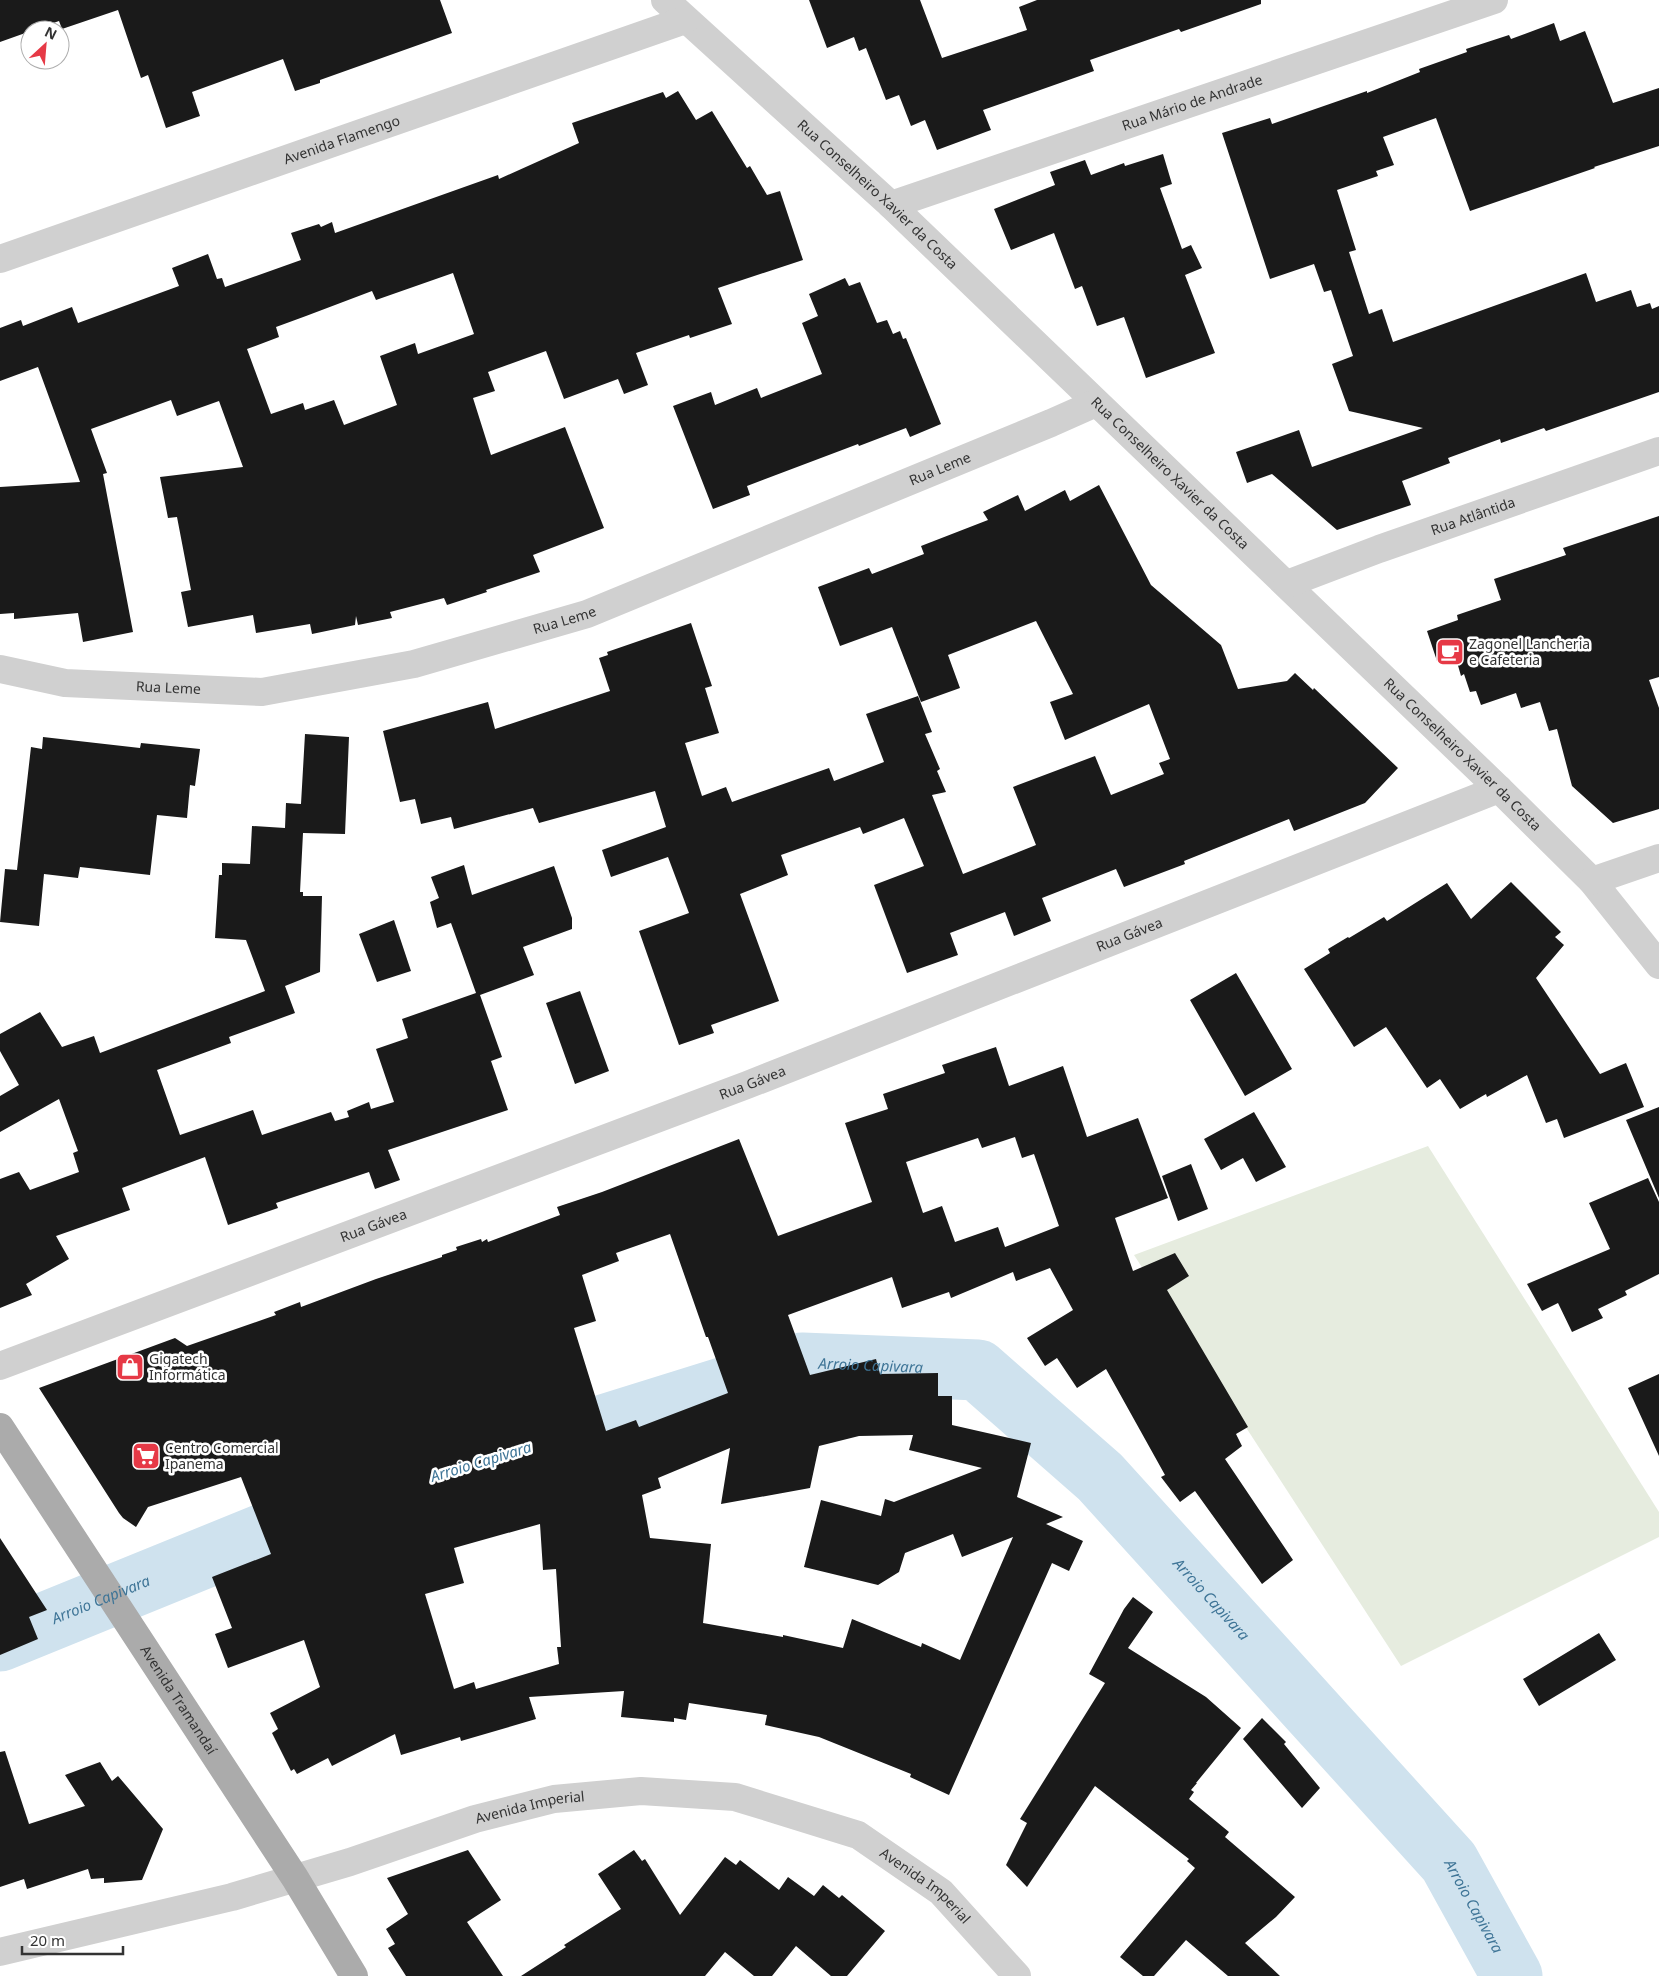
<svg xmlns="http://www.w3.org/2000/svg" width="1659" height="1976" viewBox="0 0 1659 1976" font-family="'Noto Sans',sans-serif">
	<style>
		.green { fill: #e6ecdf }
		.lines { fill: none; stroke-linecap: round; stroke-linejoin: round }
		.river { stroke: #cfe2ee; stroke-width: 61 }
		.building { fill: #1a1a1a; fill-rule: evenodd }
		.minor { stroke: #d0d0d0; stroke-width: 28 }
		.major { stroke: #ababab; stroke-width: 28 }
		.labels { text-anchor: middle; stroke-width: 5; stroke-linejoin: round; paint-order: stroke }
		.street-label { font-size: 14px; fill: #333; stroke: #fff }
		.poi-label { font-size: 14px; fill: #333; stroke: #fff; text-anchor: start }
		.water-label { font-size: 15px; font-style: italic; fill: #3f7597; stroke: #fff }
	</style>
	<rect width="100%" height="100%" fill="#fff"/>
	<path class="green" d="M 1428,1146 L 1659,1512 L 1659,1537 L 1401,1666 L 1134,1255 Z"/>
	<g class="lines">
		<g class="river">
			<path id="s1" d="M 523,1450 L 802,1363 L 978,1370 L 1100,1477 L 1449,1862 L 1512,1976"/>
			<path id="s2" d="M 0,1641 L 305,1517 L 342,1505"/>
		</g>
	</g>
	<path class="building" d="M 0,0 L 440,0 L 452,33 L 320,80 L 320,83 L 295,91 L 283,59 L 192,92 L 200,116 L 166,128 L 148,75 L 141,78 L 118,10 L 62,29 L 59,21 L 0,42 Z
		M 809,0 L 920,0 L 942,58 L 1027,30 L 1019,7 L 1037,0 L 1261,0 L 1261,4 L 1181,32 L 1179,29 L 1090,60 L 1094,71 L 983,110 L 991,130 L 937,150 L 925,120 L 911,126 L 899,95 L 886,100 L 866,48 L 859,51 L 854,37 L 827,48 Z
		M 1554,23 L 1560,41 L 1585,31 L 1613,103 L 1659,88 L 1659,146 L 1594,167 L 1595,168 L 1470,211 L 1436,118 L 1383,137 L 1394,165 L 1376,171 L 1378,176 L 1337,190 L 1356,250 L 1349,252 L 1369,314 L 1382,309 L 1393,342 L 1586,273 L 1596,302 L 1631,290 L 1637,307 L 1650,303 L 1652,309 L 1659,306 L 1659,392 L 1546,431 L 1544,428 L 1501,443 L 1500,439 L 1448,458 L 1450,463 L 1402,481 L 1411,505 L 1337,530 L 1272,474 L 1247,483 L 1236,452 L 1299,430 L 1312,467 L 1423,428 L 1349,411 L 1332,364 L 1353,356 L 1331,290 L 1324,292 L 1314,264 L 1270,279 L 1222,133 L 1270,118 L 1272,124 L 1367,91 L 1367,93 L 1420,72 L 1419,69 L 1467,52 L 1466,49 L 1509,35 L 1511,39 Z
		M 678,91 L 696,120 L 712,111 L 747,168 L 750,166 L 767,195 L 780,191 L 803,260 L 718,288 L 732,324 L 690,338 L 689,335 L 636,353 L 648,385 L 624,394 L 618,379 L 564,399 L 546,351 L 488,372 L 495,391 L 473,398 L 491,455 L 565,427 L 604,528 L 533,555 L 540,572 L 486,590 L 487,592 L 447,605 L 444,598 L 390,612 L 392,618 L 358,625 L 356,616 L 355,625 L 312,634 L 310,624 L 256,633 L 253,615 L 188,627 L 181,592 L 191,590 L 177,517 L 168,518 L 160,477 L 243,467 L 219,401 L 177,416 L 171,400 L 91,429 L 107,473 L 103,474 L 133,632 L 83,642 L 78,613 L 14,619 L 14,613 L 0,614 L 0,487 L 80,482 L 38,367 L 0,381 L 0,328 L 21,320 L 23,326 L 72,307 L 78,323 L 179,286 L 172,268 L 208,254 L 217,279 L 222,278 L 225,287 L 301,260 L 291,233 L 319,224 L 321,227 L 332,222 L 335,233 L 498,175 L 499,179 L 579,143 L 572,123 L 663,92 L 666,98 ZM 453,273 L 474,334 L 418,354 L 415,343 L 380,356 L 397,405 L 344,425 L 334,400 L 305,410 L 303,403 L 271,414 L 247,349 L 279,337 L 276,327 L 306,316 L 372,291 L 376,300 Z
		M 1163,154 L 1172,184 L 1160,188 L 1182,249 L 1191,245 L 1202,268 L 1185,275 L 1215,353 L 1146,378 L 1124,317 L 1097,326 L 1082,286 L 1075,289 L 1054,233 L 1011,250 L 994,209 L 1055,185 L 1050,172 L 1085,160 L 1091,175 L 1124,163 L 1125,166 Z
		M 845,278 L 849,286 L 860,282 L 877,323 L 887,320 L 893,334 L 900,331 L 903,339 L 906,338 L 941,424 L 910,437 L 906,428 L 859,446 L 858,444 L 747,486 L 750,495 L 713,509 L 673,406 L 711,392 L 715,405 L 757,388 L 761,398 L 822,374 L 802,323 L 818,316 L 809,294 Z
		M 1099,485 L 1151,585 L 1221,645 L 1238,689 L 1287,681 L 1295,673 L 1313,690 L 1314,688 L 1398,768 L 1365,803 L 1294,831 L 1289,819 L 1184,861 L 1185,864 L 1124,887 L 1116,869 L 1042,898 L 1051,921 L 1014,936 L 1005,912 L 950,933 L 958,955 L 907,973 L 874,885 L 924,866 L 904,818 L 863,834 L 860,827 L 781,855 L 788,875 L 740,894 L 779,1001 L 711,1025 L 714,1033 L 679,1045 L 639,931 L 689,913 L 668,857 L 611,877 L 602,850 L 666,827 L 655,791 L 539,823 L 533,808 L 454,829 L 451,817 L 421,824 L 415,799 L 400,802 L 383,731 L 488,702 L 495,729 L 610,691 L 599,658 L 608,655 L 607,652 L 691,623 L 712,686 L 705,688 L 719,733 L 685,743 L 702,796 L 726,787 L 732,802 L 829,768 L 834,781 L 884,762 L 866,714 L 918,696 L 932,732 L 925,734 L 940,769 L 937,771 L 946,792 L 932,795 L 963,874 L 1036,845 L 1013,787 L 1095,756 L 1111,795 L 1164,774 L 1159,763 L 1170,759 L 1149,704 L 1065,740 L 1050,702 L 1073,694 L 1036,621 L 948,655 L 960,688 L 921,702 L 892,627 L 840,646 L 818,587 L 869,568 L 872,574 L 924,554 L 921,546 L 988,520 L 983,512 L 1018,495 L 1025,511 L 1065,490 L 1070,501 Z
		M 1659,516 L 1659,677 L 1649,680 L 1659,708 L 1659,809 L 1613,823 L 1572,786 L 1557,729 L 1549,731 L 1540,702 L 1521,708 L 1516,693 L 1481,705 L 1476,691 L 1470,692 L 1464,674 L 1461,676 L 1457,662 L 1447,665 L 1445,658 L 1437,661 L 1427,631 L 1458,620 L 1457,615 L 1501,600 L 1494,579 L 1566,555 L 1563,548 Z
		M 305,734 L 349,737 L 345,834 L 303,833 L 300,892 L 303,892 L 303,896 L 322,896 L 320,972 L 285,986 L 295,1013 L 229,1037 L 231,1043 L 157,1070 L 180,1135 L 253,1110 L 262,1135 L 331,1112 L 335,1121 L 349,1117 L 347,1111 L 369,1102 L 371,1109 L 394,1102 L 376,1049 L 408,1038 L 402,1019 L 476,993 L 451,923 L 437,928 L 430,902 L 439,898 L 431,877 L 464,865 L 472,895 L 554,866 L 572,918 L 572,929 L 523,947 L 534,975 L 480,995 L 502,1057 L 491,1061 L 508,1110 L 388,1150 L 400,1180 L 375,1189 L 369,1172 L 276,1203 L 278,1208 L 228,1225 L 205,1157 L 122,1188 L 130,1210 L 56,1236 L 69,1259 L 26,1284 L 32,1295 L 0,1308 L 0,1179 L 19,1172 L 30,1190 L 79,1172 L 73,1153 L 78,1151 L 59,1099 L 0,1132 L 0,1096 L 19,1085 L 0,1051 L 0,1034 L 40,1012 L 62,1047 L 94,1036 L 100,1053 L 265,991 L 246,940 L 215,938 L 219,875 L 222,875 L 222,863 L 250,864 L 252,826 L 285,828 L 286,803 L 301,804 Z
		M 43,737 L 140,748 L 141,743 L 200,749 L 195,786 L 190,785 L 187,818 L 157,815 L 150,875 L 80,867 L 78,878 L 44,874 L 39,926 L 0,922 L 5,869 L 17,870 L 31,747 L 42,749 Z
		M 1511,882 L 1561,932 L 1555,937 L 1564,945 L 1536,978 L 1600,1074 L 1626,1063 L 1644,1107 L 1564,1138 L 1557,1119 L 1546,1123 L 1527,1075 L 1487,1097 L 1486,1094 L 1460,1109 L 1440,1079 L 1427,1088 L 1386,1027 L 1354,1047 L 1304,969 L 1330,953 L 1328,949 L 1348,937 L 1349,938 L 1384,917 L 1387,921 L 1447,883 L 1471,919 Z
		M 394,920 L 411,971 L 377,982 L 359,934 Z
		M 1236,973 L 1292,1069 L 1245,1096 L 1190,1000 Z
		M 580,991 L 609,1071 L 575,1084 L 546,1003 Z
		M 996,1047 L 1009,1086 L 1063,1066 L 1087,1137 L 1138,1118 L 1168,1198 L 1115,1218 L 1133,1271 L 1175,1253 L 1189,1276 L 1167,1290 L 1248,1427 L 1236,1434 L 1242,1446 L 1225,1459 L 1293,1560 L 1262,1584 L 1195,1491 L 1180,1502 L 1161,1477 L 1165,1475 L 1106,1369 L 1077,1388 L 1057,1358 L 1045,1366 L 1027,1338 L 1073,1310 L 1050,1268 L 1016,1281 L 1013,1272 L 951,1298 L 949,1292 L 902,1308 L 892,1277 L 788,1315 L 810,1375 L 876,1359 L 880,1374 L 938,1373 L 938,1396 L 952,1396 L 952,1425 L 1031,1443 L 1017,1497 L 1063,1517 L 1046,1524 L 1083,1541 L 1069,1571 L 1052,1563 L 949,1795 L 910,1777 L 911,1774 L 819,1737 L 765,1725 L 767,1715 L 689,1703 L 686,1720 L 674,1718 L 674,1722 L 621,1717 L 624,1691 L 529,1697 L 536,1719 L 461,1741 L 460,1737 L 401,1755 L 395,1734 L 332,1766 L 328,1758 L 297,1774 L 294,1769 L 291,1771 L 272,1733 L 278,1729 L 270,1713 L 320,1687 L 304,1640 L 228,1668 L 215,1634 L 232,1628 L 212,1577 L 271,1554 L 241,1477 L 148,1507 L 136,1527 L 123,1518 L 119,1513 L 39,1388 L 175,1338 L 187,1346 L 276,1315 L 274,1312 L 300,1302 L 301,1307 L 376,1279 L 442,1257 L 442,1255 L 457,1250 L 456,1247 L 481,1239 L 482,1242 L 487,1239 L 488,1242 L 560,1215 L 557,1207 L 602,1192 L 739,1139 L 778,1236 L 833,1216 L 872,1202 L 845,1123 L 888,1109 L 883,1094 L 945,1073 L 942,1065 ZM 1015,1137 L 1022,1158 L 1034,1154 L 1059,1226 L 1005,1247 L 998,1227 L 955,1242 L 942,1206 L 923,1213 L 906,1162 L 978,1138 L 982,1148 ZM 670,1234 L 706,1337 L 708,1337 L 728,1393 L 639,1427 L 636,1420 L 606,1431 L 574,1328 L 596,1321 L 582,1275 L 619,1261 L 616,1253 ZM 913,1435 L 909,1450 L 982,1468 L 894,1502 L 885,1499 L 881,1516 L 821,1500 L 804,1567 L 878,1585 L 899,1572 L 905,1553 L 953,1534 L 962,1557 L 1013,1537 L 960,1660 L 922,1643 L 921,1647 L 852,1619 L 843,1648 L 783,1635 L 783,1637 L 703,1623 L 711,1544 L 650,1538 L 642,1495 L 661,1488 L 658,1478 L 730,1448 L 721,1504 L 810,1488 L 819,1446 L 859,1436 ZM 540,1524 L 543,1570 L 556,1569 L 561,1647 L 557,1647 L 559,1664 L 476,1689 L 474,1682 L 454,1689 L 425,1594 L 464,1583 L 454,1548 Z
		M 1659,1107 L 1659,1198 L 1626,1120 Z
		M 1254,1112 L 1286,1167 L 1256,1182 L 1243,1158 L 1221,1170 L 1204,1139 Z
		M 1191,1164 L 1208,1209 L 1178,1221 L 1162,1176 Z
		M 1648,1178 L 1659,1202 L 1659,1274 L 1625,1291 L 1627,1295 L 1598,1309 L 1603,1318 L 1572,1332 L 1558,1303 L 1542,1311 L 1527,1284 L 1610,1249 L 1589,1203 Z
		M 1659,1374 L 1659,1456 L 1628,1388 Z
		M 0,1538 L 47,1610 L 29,1617 L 38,1639 L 0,1655 Z
		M 1133,1597 L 1153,1612 L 1128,1648 L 1206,1697 L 1241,1728 L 1196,1783 L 1197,1783 L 1191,1790 L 1194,1792 L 1189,1799 L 1229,1832 L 1225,1837 L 1295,1897 L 1276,1917 L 1245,1943 L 1280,1976 L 1228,1976 L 1186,1940 L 1154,1976 L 1143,1976 L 1120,1957 L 1195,1868 L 1187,1861 L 1189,1859 L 1095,1786 L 1027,1887 L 1006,1865 L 1027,1823 L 1020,1819 L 1105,1683 L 1089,1674 L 1124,1609 Z
		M 1599,1633 L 1616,1660 L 1539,1706 L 1523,1679 Z
		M 1262,1718 L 1286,1742 L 1284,1744 L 1320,1788 L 1302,1808 L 1243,1739 Z
		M 5,1751 L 29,1824 L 85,1806 L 65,1775 L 100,1762 L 112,1781 L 118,1776 L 163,1829 L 142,1880 L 104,1883 L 104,1878 L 91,1879 L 88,1869 L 27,1889 L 24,1879 L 0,1887 L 0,1752 Z
		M 468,1850 L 501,1900 L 467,1922 L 503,1976 L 406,1976 L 388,1948 L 395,1944 L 386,1929 L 408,1914 L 387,1878 Z
		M 634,1850 L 642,1861 L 645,1859 L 680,1915 L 725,1857 L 736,1865 L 740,1860 L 779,1890 L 788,1877 L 814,1896 L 823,1885 L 839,1898 L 842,1895 L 885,1931 L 847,1976 L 831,1976 L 796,1946 L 772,1976 L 754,1976 L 725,1952 L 705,1976 L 521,1976 L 566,1947 L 564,1945 L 621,1909 L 598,1874 Z"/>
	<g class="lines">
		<g class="minor">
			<path id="s3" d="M 665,0 L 891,205 L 1499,789 L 1592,881 L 1659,965"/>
			<path id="s4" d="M 891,205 L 1494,0"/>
			<path id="s5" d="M 0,259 L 685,20"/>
			<path id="s6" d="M 1287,584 L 1379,549 L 1659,451"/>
			<path id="s7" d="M 0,669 L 65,683 L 262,692 L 414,664 L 587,614 L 1051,423 L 1096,403"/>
			<path d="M 1592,881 L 1659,858"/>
			<path id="s8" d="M 0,1366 L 747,1085 L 1499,789"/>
			<path id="s9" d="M 0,1952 L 232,1897 L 350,1862 L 475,1819 L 554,1799 L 641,1791 L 735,1797 L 858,1835 L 941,1892 L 1017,1976"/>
		</g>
		<path class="major" id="s10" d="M 0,1427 L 295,1878 L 354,1976"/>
	</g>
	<defs>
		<symbol id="cafe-square" viewBox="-11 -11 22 22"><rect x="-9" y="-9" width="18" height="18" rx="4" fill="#e63946" stroke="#fff"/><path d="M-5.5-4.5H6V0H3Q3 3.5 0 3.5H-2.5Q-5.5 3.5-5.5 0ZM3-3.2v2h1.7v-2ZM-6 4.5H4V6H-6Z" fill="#fff"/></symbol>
		<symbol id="shop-square" viewBox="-11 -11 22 22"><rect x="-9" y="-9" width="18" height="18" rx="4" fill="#e63946" stroke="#fff"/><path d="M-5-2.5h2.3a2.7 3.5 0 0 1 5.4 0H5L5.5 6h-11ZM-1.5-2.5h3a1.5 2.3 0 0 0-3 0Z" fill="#fff"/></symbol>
		<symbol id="supermarket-square" viewBox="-11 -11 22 22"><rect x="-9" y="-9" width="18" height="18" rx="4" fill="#e63946" stroke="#fff"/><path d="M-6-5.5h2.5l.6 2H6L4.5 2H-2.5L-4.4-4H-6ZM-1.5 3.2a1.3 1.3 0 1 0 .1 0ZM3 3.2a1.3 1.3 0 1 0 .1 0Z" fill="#fff"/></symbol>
	</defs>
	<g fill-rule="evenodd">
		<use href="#cafe-square" x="1434" y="636" width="32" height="32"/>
		<use href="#shop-square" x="114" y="1351" width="32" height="32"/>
		<use href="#supermarket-square" x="130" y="1440" width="32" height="32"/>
	</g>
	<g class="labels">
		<g class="street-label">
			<text dy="5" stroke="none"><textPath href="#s4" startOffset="318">Rua Mário de Andrade</textPath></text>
			<text dy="5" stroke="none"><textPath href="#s5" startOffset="362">Avenida Flamengo</textPath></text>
			<text dy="5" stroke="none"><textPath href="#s3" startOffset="288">Rua Conselheiro Xavier da Costa</textPath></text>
			<text dy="5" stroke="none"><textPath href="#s7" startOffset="980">Rua Leme</textPath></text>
			<text dy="5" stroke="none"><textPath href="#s3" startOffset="692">Rua Conselheiro Xavier da Costa</textPath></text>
			<text dy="5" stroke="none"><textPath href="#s6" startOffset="198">Rua Atlântida</textPath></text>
			<text dy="5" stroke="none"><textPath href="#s7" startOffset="575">Rua Leme</textPath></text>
			<text dy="5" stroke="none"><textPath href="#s7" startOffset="170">Rua Leme</textPath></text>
			<text dy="5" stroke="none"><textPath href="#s3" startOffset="1098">Rua Conselheiro Xavier da Costa</textPath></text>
			<text dy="5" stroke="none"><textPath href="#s8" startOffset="1209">Rua Gávea</textPath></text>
			<text dy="5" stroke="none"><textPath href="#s8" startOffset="804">Rua Gávea</textPath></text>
			<text dy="5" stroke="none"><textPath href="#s8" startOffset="399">Rua Gávea</textPath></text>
			<text dy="5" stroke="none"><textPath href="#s10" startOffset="326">Avenida Tramandaí</textPath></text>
			<text dy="5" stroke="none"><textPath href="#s9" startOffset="550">Avenida Imperial</textPath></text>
			<text dy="5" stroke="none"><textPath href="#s9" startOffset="970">Avenida Imperial</textPath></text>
		</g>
		<g class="poi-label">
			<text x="1469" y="649">Zagonel Lancheria<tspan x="1469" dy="16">e Cafeteria</tspan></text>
			<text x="149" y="1364">Gigatech<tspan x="149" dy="16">Informática</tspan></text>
			<text x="165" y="1453">Centro Comercial<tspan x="165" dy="16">Ipanema</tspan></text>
		</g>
		<g class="water-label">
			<text dy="5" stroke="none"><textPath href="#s1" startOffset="361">Arroio Capivara</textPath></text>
			<text transform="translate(481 1462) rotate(-17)" y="5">Arroio Capivara</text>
			<text dy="5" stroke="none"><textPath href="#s2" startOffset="109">Arroio Capivara</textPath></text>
			<text dy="5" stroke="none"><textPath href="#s1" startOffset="796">Arroio Capivara</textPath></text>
			<text dy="5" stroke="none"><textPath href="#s1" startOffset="1201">Arroio Capivara</textPath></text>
		</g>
	</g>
	<g transform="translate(45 45) rotate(26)"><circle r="24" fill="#ffffff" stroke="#adadad"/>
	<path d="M0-4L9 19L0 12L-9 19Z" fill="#e63946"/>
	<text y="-8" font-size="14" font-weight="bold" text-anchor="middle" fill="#333333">N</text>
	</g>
	<path d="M22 1946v8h101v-8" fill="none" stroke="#333333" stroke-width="2.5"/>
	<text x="30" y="1946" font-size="15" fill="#333333" stroke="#ffffff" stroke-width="4" paint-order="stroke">20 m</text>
</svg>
